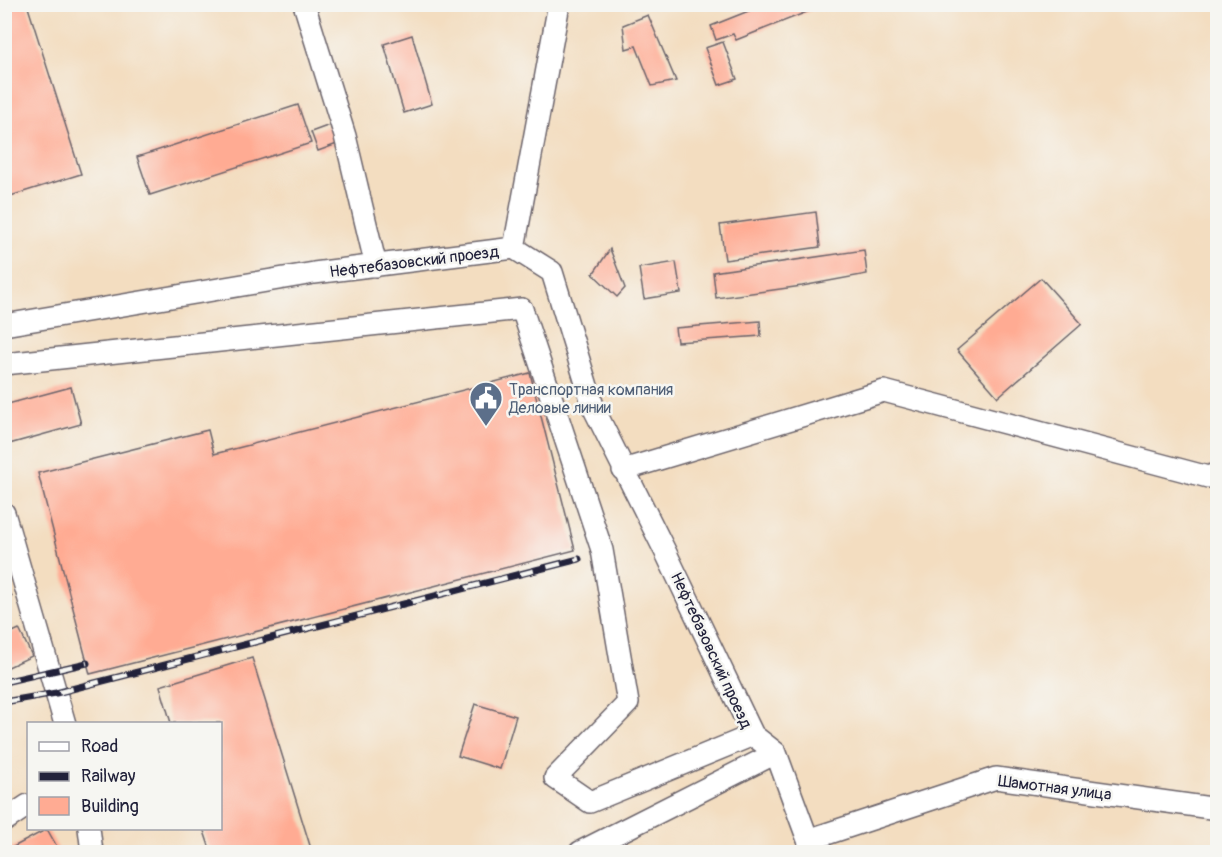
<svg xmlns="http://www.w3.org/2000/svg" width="1222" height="857" viewBox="0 0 1222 857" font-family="Pangolin,sans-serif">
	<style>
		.building { fill: #ffab93 }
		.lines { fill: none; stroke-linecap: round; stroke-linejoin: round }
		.minor-casing { stroke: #6b636a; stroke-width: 24 }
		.minor { stroke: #fff; stroke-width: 21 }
		.rail-casing { stroke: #22223b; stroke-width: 7 }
		.rail { stroke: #f6f6f2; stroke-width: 4.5; stroke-dasharray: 14; stroke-linecap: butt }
		.labels { text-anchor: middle; stroke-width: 5; stroke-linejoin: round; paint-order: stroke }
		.street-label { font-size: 16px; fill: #22223b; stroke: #f6f6f2 }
		.service-label { font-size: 16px; fill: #4e5e75; stroke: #f6f6f2; text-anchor: start }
	</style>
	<rect width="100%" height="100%" fill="#f6f6f2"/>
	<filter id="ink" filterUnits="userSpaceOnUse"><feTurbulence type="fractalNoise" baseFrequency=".0167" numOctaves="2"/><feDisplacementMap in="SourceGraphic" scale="12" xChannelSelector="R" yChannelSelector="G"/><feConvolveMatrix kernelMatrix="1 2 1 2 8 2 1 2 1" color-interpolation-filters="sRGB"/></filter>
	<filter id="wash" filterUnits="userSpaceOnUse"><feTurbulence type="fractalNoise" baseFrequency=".008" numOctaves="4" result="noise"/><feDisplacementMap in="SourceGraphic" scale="24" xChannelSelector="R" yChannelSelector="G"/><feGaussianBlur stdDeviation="1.35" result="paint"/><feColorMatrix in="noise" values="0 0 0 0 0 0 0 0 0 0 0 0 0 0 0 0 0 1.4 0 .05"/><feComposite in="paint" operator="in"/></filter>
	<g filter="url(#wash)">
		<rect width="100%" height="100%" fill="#f3ddc0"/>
		<g id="blocks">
			<path class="building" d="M 4,4 L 27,4 L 81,174 L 4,198 Z
				M 766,4 L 816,4 L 817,8 L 736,40 L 733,34 L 716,40 L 711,26 Z
				M 648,15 L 676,81 L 652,86 L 636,46 L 626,49 L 623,25 Z
				M 412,35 L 432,104 L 404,113 L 384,44 Z
				M 723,42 L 737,79 L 719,85 L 705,48 Z
				M 298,105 L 311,143 L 150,195 L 137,157 Z
				M 330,125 L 337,144 L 318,151 L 311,132 Z
				M 816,212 L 820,247 L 725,260 L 720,225 Z
				M 610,249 L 625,288 L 617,297 L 593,274 Z
				M 864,250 L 867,274 L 802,286 L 716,298 L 713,272 Z
				M 676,262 L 681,293 L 644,299 L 639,268 Z
				M 1041,278 L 1082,324 L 998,397 L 957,350 Z
				M 760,321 L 761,336 L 677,342 L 675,328 Z
				M 530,373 L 575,550 L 90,674 L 38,473 L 208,430 L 214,454 Z
				M 71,387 L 81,424 L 9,444 L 4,428 L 4,405 Z
				M 4,583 L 12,596 L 4,600 Z
				M 19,629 L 32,656 L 4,669 L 4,636 Z
				M 252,658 L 312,852 L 211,852 L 203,828 L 220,828 L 220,723 L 171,723 L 160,686 Z
				M 475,704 L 516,716 L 500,769 L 458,756 Z
				M 47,829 L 60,852 L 4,852 Z"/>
		</g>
	</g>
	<g filter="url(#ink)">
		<use href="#blocks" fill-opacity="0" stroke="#6b636a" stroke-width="1.5"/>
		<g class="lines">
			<defs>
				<path id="minor" d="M 304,4 L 345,136 L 376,266
					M 514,248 L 559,4
					M 4,325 L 314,273 L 514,248 L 552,272 L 594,409 L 665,551 L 753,735 L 776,753 L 808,840 L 816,852
					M 4,364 L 522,309 L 602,550 L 628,703 L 555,778 L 590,802 L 753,735
					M 623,470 L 884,391 L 1208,477 L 1218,473
					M 4,513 L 65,724
					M 4,821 L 28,805
					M 89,828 L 92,852
					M 808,840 L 996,778 L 1218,809
					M 580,852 L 776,753"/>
			</defs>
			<use href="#minor" class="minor-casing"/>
			<use href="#minor" class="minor"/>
			<defs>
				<path id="rail" d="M 4,682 L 87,663
					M 4,702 L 56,693 L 579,559"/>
			</defs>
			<use href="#rail" class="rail-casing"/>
			<use href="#rail" class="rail"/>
		</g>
	</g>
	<defs>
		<symbol id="civic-pin" viewBox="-11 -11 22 30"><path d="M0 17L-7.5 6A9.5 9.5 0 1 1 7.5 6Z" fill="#5c6f8a" stroke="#f6f6f2"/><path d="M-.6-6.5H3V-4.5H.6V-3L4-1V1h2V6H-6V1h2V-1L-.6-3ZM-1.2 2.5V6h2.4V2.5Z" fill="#fff"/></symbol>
	</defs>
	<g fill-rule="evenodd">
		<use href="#civic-pin" x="467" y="379" width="38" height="52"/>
	</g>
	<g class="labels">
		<g class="street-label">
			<text transform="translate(414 261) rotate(-7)" y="6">Нефтебазовский проезд</text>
			<text transform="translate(712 650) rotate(65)" y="6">Нефтебазовский проезд</text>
			<text transform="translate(1055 787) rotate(7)" y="6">Шамотная улица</text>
		</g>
		<g class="service-label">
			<text x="509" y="395">Транспортная компания<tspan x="509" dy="18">Деловые линии</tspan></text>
		</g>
	</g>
	<rect width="1222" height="857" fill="none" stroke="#f6f6f2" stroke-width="24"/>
	<rect x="27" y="722" width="195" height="108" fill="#f6f6f2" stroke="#a1a1a9" stroke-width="1.5"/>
	<rect x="39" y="742" width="30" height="9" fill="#ffffff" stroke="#a1a1a9" stroke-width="1.5"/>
	<text x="81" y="752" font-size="18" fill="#22223b">Road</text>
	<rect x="39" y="772" width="30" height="9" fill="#22223b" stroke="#a1a1a9" stroke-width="1.5"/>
	<text x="81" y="782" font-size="18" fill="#22223b">Railway</text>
	<rect x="39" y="797" width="30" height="18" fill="#ffab93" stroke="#a1a1a9" stroke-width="1.5"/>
	<text x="81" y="812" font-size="18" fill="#22223b">Building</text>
</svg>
